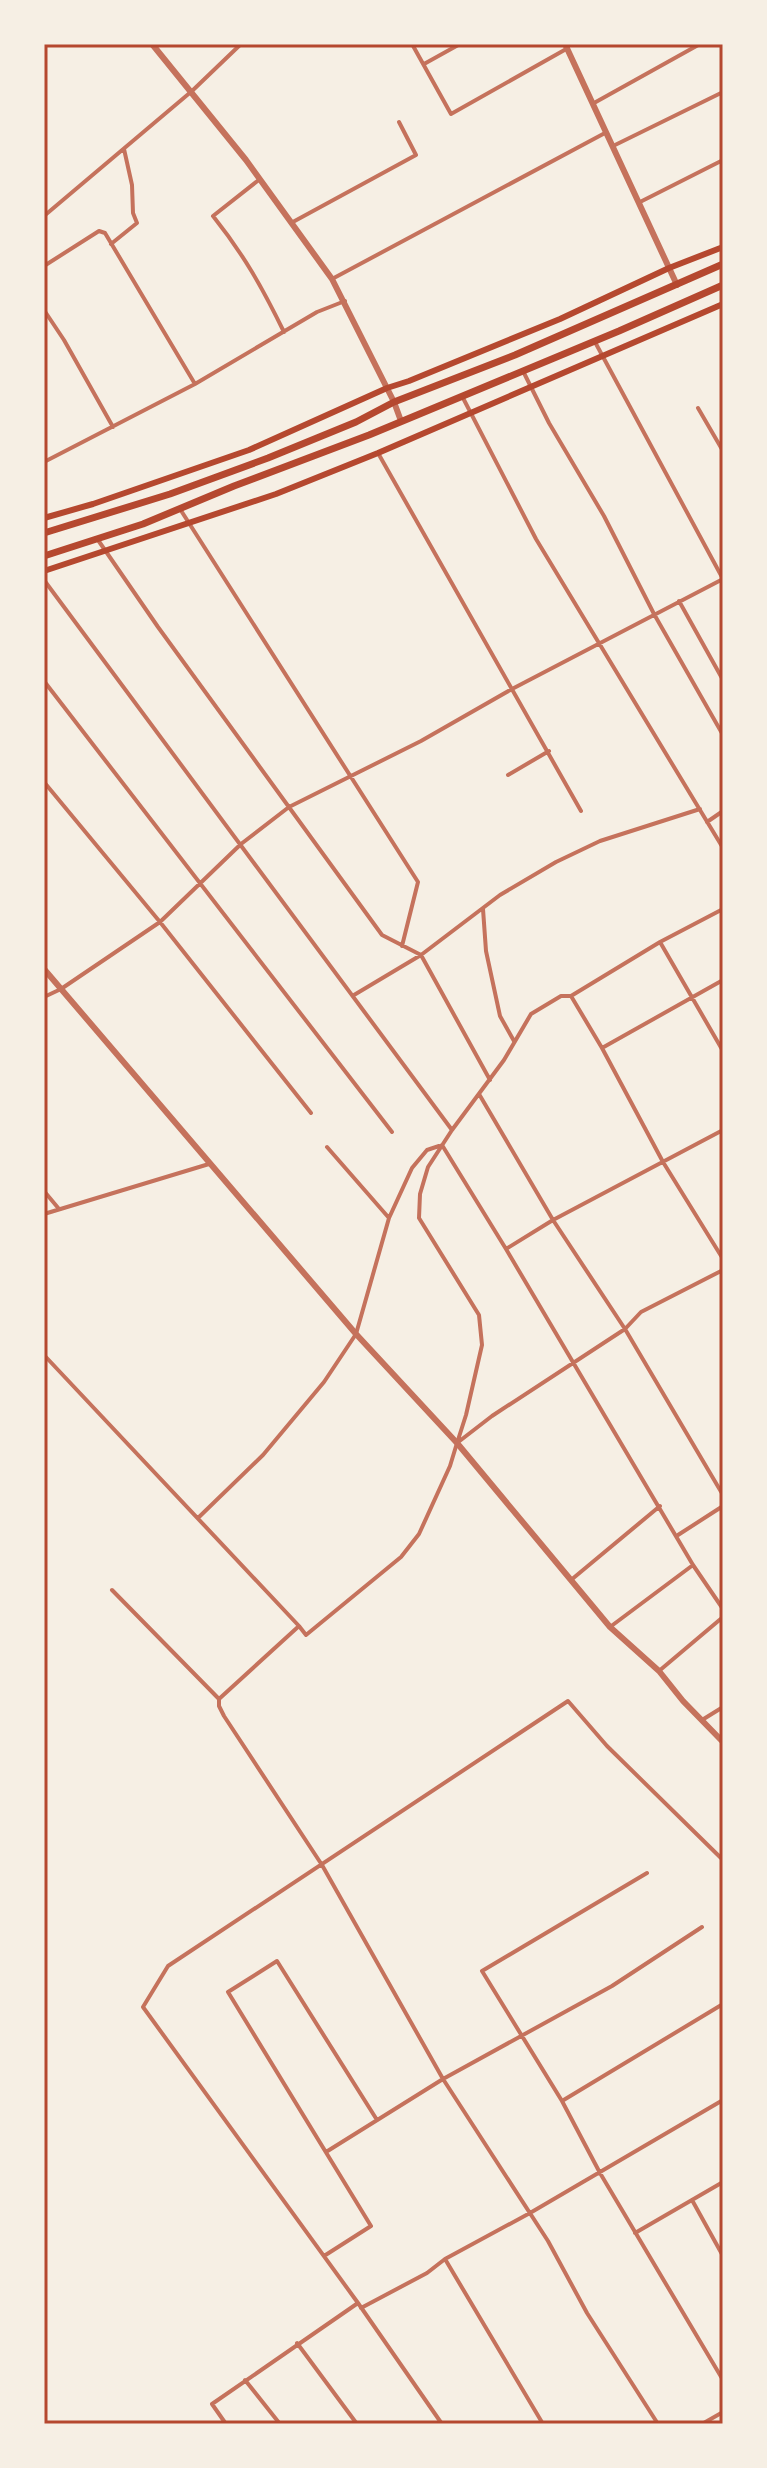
<svg xmlns="http://www.w3.org/2000/svg" width="767" height="2468" viewBox="0 0 767 2468" font-family="Lora,serif">
	<style>
		.lines { fill: none; stroke-linecap: round; stroke-linejoin: round }
		.minor { stroke: #c5725c; stroke-width: 4 }
		.tertiary { stroke: #c5725c; stroke-width: 6 }
		.secondary { stroke: #b5482f; stroke-width: 6 }
		.trunk { stroke: #b5482f; stroke-width: 7 }
		.neatline { fill: none; stroke: #b5482f; stroke-width: 3 }
	</style>
	<rect width="100%" height="100%" fill="#f6efe4"/>
	<g class="lines">
		<path class="minor" d="M 412,44 L 451,114 L 568,48
			M 424,64 L 460,44
			M 594,103 L 700,44
			M 613,146 L 723,92
			M 260,179 L 213,216 C 244,255 262,287 284,332
			M 640,202 L 723,160
			M 44,216 L 192,91 L 241,44
			M 291,223 L 416,155 L 399,122
			M 111,244 L 137,223 L 133,213 L 132,185 L 124,149
			M 44,266 L 99,231 L 105,233 L 195,384
			M 332,279 L 605,133
			M 44,310 L 64,340 L 113,427
			M 595,342 L 723,579
			M 523,371 L 549,423 L 604,516 L 654,614 L 723,735
			M 462,396 L 536,539 L 723,848
			M 698,408 L 723,451
			M 378,453 L 581,811
			M 44,462 L 195,384 L 317,312 L 345,301
			M 180,509 L 418,882 L 402,946
			M 98,540 L 158,627 L 382,935 L 421,955 L 490,1080
			M 44,580 L 452,1130
			M 679,601 L 723,680
			M 44,681 L 392,1132
			M 508,775 L 549,751
			M 44,782 L 160,922 L 311,1113
			M 707,822 L 723,811
			M 483,909 L 486,951 L 500,1016 L 514,1041
			M 660,942 L 723,1051
			M 354,995 L 421,955 L 500,895 L 556,862 L 600,841 L 700,809
			M 571,996 L 602,1048 L 663,1162 L 723,1259
			M 44,997 L 61,989 L 160,922 L 241,844 L 289,807 L 421,741 L 512,689 L 723,579
			M 602,1048 L 723,980
			M 479,1094 L 553,1220 L 625,1329 L 723,1495
			M 442,1145 L 506,1249 L 693,1565 L 723,1609
			M 327,1147 L 389,1218
			M 44,1191 L 59,1209
			M 44,1214 L 209,1164
			M 506,1249 L 553,1220 L 723,1130
			M 44,1355 L 299,1626
			M 458,1440 L 466,1415 L 482,1345 L 479,1315 L 419,1218 L 420,1194 L 428,1167 L 452,1130 L 504,1060 L 531,1014 L 561,996 L 571,996 L 660,942 L 723,909
			M 198,1518 L 263,1455 L 324,1382 L 356,1334 L 389,1218 L 412,1168 L 427,1150 L 439,1146
			M 678,1535 L 723,1506
			M 571,1580 L 660,1506
			M 112,1590 L 219,1699
			M 610,1627 L 693,1565
			M 659,1671 L 723,1617
			M 702,1720 L 723,1707
			M 647,1873 L 482,1971 L 562,2101 L 600,2173 L 723,2380
			M 562,2101 L 723,2004
			M 326,2152 L 443,2079 L 612,1986 L 702,1927
			M 692,2200 L 723,2256
			M 635,2233 L 723,2182
			M 324,2256 L 371,2226 L 228,1992 L 277,1961 L 377,2120
			M 445,2259 L 543,2424
			M 361,2308 L 427,2273 L 445,2259 L 530,2213 L 723,2100
			M 297,2343 L 357,2424
			M 245,2380 L 280,2424
			M 226,2424 L 212,2404 L 358,2303
			M 442,2424 L 358,2303 L 143,2007 L 168,1966 L 568,1701 L 607,1746 L 723,1860
			M 658,2424 L 587,2313 L 548,2241 L 443,2079 L 322,1865 L 224,1716 L 219,1706 L 219,1699 L 299,1626 L 306,1635 L 401,1557 L 419,1534 L 450,1466 L 457,1443 L 492,1416 L 625,1329 L 641,1312 L 723,1270
			M 702,2424 L 723,2412"/>
		<path class="tertiary" d="M 152,44 L 246,160 L 332,279 L 394,402 L 401,421
			M 565,44 L 677,285
			M 44,969 L 356,1334 L 457,1443 L 610,1627 L 659,1671 L 683,1701 L 723,1742"/>
		<path class="secondary" d="M 44,518 L 93,504 L 249,450 L 387,388 L 409,381 L 560,319 L 669,268 L 723,247
			M 44,571 L 276,494 L 378,453 L 723,304"/>
		<path class="trunk" d="M 44,533 L 170,494 L 268,458 L 356,422 L 394,402 L 515,355 L 723,264
			M 44,556 L 143,524 L 234,486 L 369,435 L 619,331 L 723,285"/>
	</g>
	<rect width="767" height="2468" fill="none" stroke="#f6efe4" stroke-width="92"/>
	<rect x="46" y="46" width="675" height="2376" class="neatline"/>
</svg>
